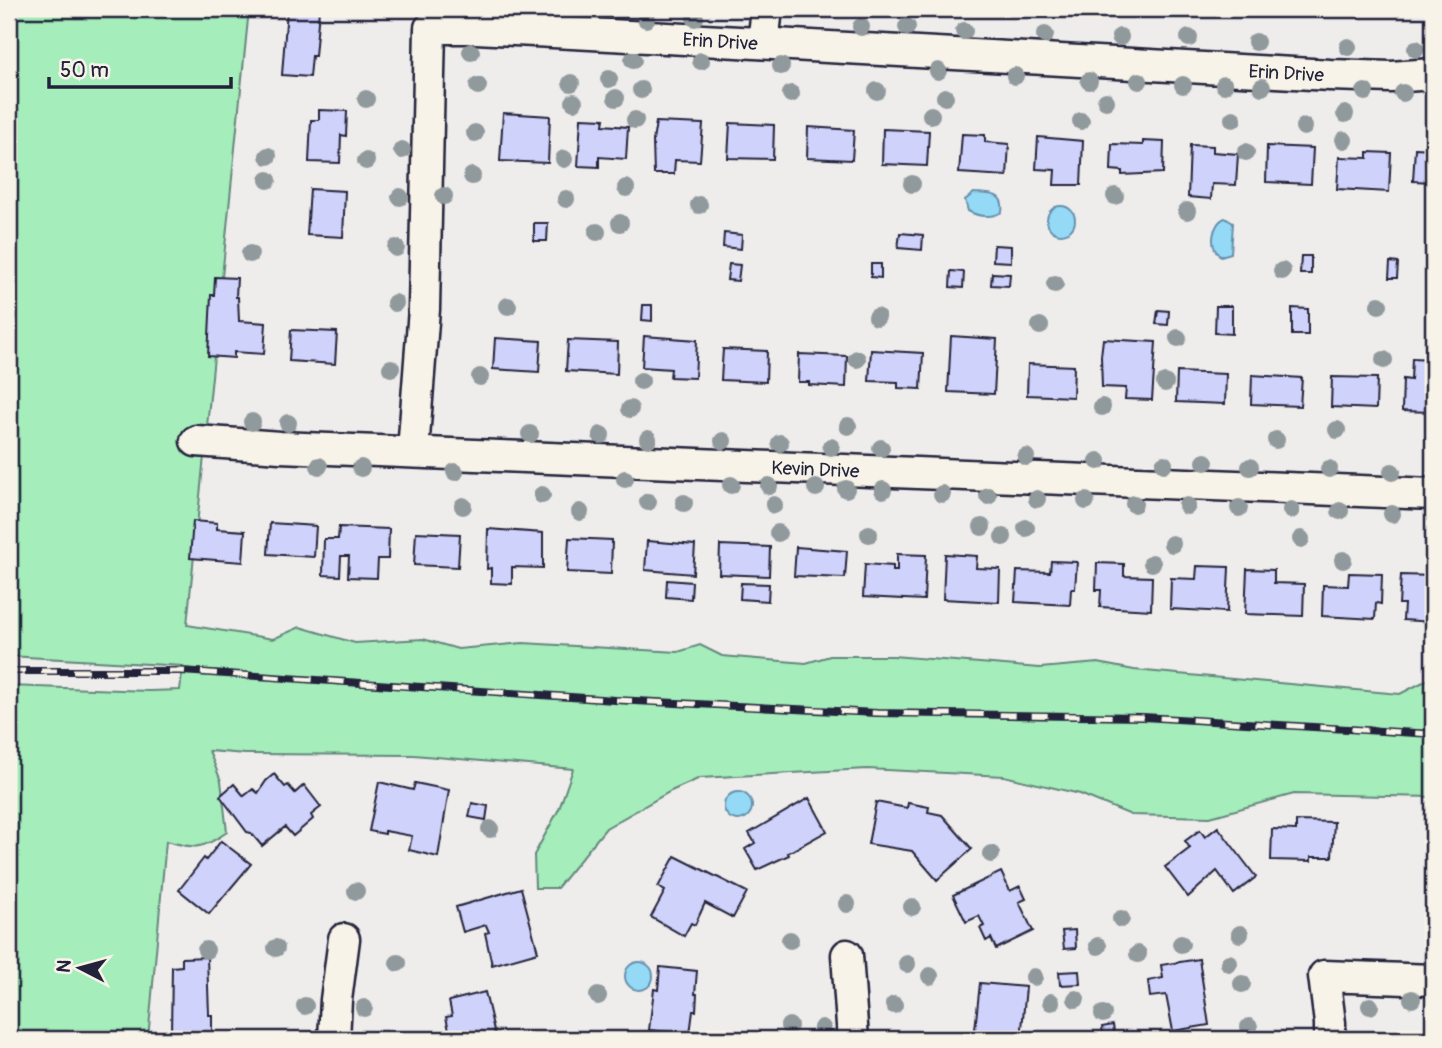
<svg xmlns="http://www.w3.org/2000/svg" width="1442" height="1048" viewBox="0 0 1442 1048" font-family="Pangolin,sans-serif">
	<style>
		.green { fill: #a5edbb; stroke: #64887b; stroke-width: 2 }
		.water { fill: #94daf6; stroke: #6690ab; stroke-width: 2 }
		.building { fill: #cfd2fa; stroke: #22223b; stroke-width: 2 }
		.lines { fill: none; stroke-linecap: round; stroke-linejoin: round }
		.minor-casing { stroke: #22223b; stroke-width: 35 }
		.minor { stroke: #f7f3e8; stroke-width: 30 }
		.rail-casing { stroke: #22223b; stroke-width: 8 }
		.rail { stroke: #f7f3e8; stroke-width: 5; stroke-dasharray: 16; stroke-linecap: butt }
		.tree { fill: #90999c }
		.labels { text-anchor: middle; stroke-width: 5; stroke-linejoin: round; paint-order: stroke }
		.street-label { font-size: 19px; fill: #22223b; stroke: #f7f3e8 }
	</style>
	<rect width="100%" height="100%" fill="#efecec"/>
	<filter id="ink" filterUnits="userSpaceOnUse"><feTurbulence type="fractalNoise" baseFrequency=".0143" numOctaves="2"/><feDisplacementMap in="SourceGraphic" scale="14" xChannelSelector="R" yChannelSelector="G"/><feConvolveMatrix kernelMatrix="1 2 1 2 8 2 1 2 1" color-interpolation-filters="sRGB"/></filter>
	<g filter="url(#ink)">
		<path class="green" d="M 9,9 L 249,9 L 187,625 L 273,639 L 300,627 L 355,643 L 423,639 L 458,649 L 523,643 L 678,652 L 700,645 L 722,656 L 806,663 L 830,656 L 893,656 L 1040,668 L 1098,663 L 1134,670 L 1400,694 L 1433,677 L 1433,797 L 1294,794 L 1210,817 L 1131,815 L 1080,794 L 1004,776 L 867,769 L 700,778 L 671,791 L 606,828 L 557,888 L 535,888 L 534,855 L 559,809 L 573,769 L 414,755 L 245,754 L 209,751 L 221,781 L 227,832 C 202,850 195,849 166,841 L 148,1039 L 9,1039 L 9,686 L 149,691 L 180,690 L 183,666 L 9,656 Z"/>
		<path class="water" d="M 974,193 C 989,194 1005,192 1002,212 C 992,218 979,217 968,211 L 965,200 Z
			M1047 220a14 14 0 1 1 28 0a14 14 0 1 1-28 0Z
			M 1225,218 L 1233,223 L 1231,253 L 1221,256 C 1208,248 1212,223 1225,218 Z
			M724 806a14 14 0 1 1 28 0a14 14 0 1 1-28 0Z
			M625 976a14 14 0 1 1 28 0a14 14 0 1 1-28 0Z"/>
		<path class="building" d="M 287,9 L 319,10 L 315,56 L 312,56 L 310,77 L 282,75 Z
			M 319,110 L 347,111 L 346,136 L 341,135 L 340,163 L 309,162 L 311,120 L 319,120 Z
			M 503,113 L 550,116 L 548,163 L 500,161 Z
			M 581,118 L 604,119 L 603,125 L 628,127 L 626,159 L 599,157 L 599,167 L 578,166 Z
			M 656,122 L 703,124 L 700,161 L 675,160 L 674,174 L 654,174 L 653,141 Z
			M 730,123 L 774,125 L 773,159 L 728,158 Z
			M 808,127 L 854,130 L 852,160 L 807,158 Z
			M 883,129 L 929,131 L 927,166 L 882,164 Z
			M 962,134 L 985,135 L 985,142 L 1009,144 L 1007,176 L 959,173 Z
			M 1038,137 L 1083,141 L 1081,185 L 1054,185 L 1055,170 L 1036,169 Z
			M 1143,141 L 1164,142 L 1163,173 L 1122,175 L 1122,171 L 1111,170 L 1112,144 L 1143,145 Z
			M 1190,145 L 1213,146 L 1213,152 L 1238,154 L 1236,185 L 1212,184 L 1211,199 L 1188,197 Z
			M 1267,146 L 1313,148 L 1311,184 L 1266,182 Z
			M 1415,148 L 1433,149 L 1433,182 L 1413,181 Z
			M 1368,152 L 1391,153 L 1389,192 L 1337,189 L 1339,157 L 1368,158 Z
			M 310,189 L 345,191 L 343,237 L 307,235 Z
			M 534,223 L 548,223 L 547,241 L 534,241 Z
			M 724,233 L 742,235 L 741,249 L 723,247 Z
			M 900,233 L 923,235 L 922,250 L 898,248 Z
			M 994,245 L 1011,246 L 1011,262 L 993,261 Z
			M 1301,256 L 1311,256 L 1311,274 L 1300,274 Z
			M 1390,262 L 1398,263 L 1397,278 L 1389,278 Z
			M 729,264 L 740,265 L 738,281 L 727,280 Z
			M 871,264 L 881,264 L 881,278 L 871,277 Z
			M 951,271 L 964,272 L 963,288 L 950,287 Z
			M 992,273 L 1010,274 L 1009,286 L 991,285 Z
			M 215,277 L 237,278 L 236,297 L 238,297 L 239,321 L 266,323 L 264,354 L 234,352 L 234,358 L 208,356 L 211,295 L 214,295 Z
			M 643,305 L 652,305 L 652,321 L 642,320 Z
			M 1216,306 L 1232,306 L 1232,334 L 1215,333 Z
			M 1292,308 L 1308,309 L 1308,335 L 1292,335 Z
			M 1158,310 L 1169,311 L 1168,325 L 1156,324 Z
			M 291,330 L 337,332 L 335,364 L 289,361 Z
			M 644,336 L 697,340 L 695,378 L 670,377 L 671,369 L 642,367 Z
			M 951,336 L 997,339 L 994,394 L 948,392 Z
			M 495,338 L 541,341 L 539,372 L 493,369 Z
			M 1103,339 L 1156,342 L 1152,400 L 1125,399 L 1126,388 L 1102,387 L 1101,356 Z
			M 568,340 L 618,342 L 617,374 L 566,371 Z
			M 723,349 L 767,351 L 766,382 L 721,380 Z
			M 871,350 L 923,353 L 921,389 L 898,388 L 898,382 L 869,381 Z
			M 799,354 L 847,356 L 846,387 L 809,385 L 809,382 L 798,382 Z
			M 1412,358 L 1433,359 L 1432,412 L 1402,411 L 1403,379 L 1411,380 Z
			M 1028,364 L 1074,366 L 1073,397 L 1027,395 Z
			M 1177,372 L 1226,374 L 1225,404 L 1176,402 Z
			M 1252,375 L 1302,378 L 1300,406 L 1251,404 Z
			M 1332,377 L 1377,378 L 1376,409 L 1331,407 Z
			M 193,521 L 217,523 L 217,529 L 245,531 L 243,562 L 190,558 Z
			M 270,523 L 316,526 L 314,557 L 268,554 Z
			M 339,527 L 389,529 L 388,559 L 378,559 L 377,578 L 348,577 L 349,556 L 341,556 L 340,576 L 323,575 L 324,539 L 338,539 Z
			M 488,529 L 543,533 L 543,568 L 512,567 L 512,584 L 491,583 L 491,568 L 487,569 Z
			M 416,532 L 460,534 L 458,567 L 414,565 Z
			M 569,538 L 612,540 L 611,574 L 567,572 Z
			M 647,541 L 695,545 L 693,574 L 645,570 Z
			M 720,545 L 770,547 L 769,576 L 719,574 Z
			M 796,547 L 847,551 L 845,578 L 794,576 Z
			M 897,554 L 926,555 L 924,600 L 863,597 L 865,564 L 893,566 L 893,571 L 897,571 Z
			M 945,554 L 977,556 L 976,568 L 1000,569 L 999,602 L 943,599 Z
			M 1051,561 L 1077,562 L 1075,589 L 1071,589 L 1070,605 L 1015,602 L 1017,571 L 1050,572 Z
			M 1097,563 L 1124,564 L 1124,576 L 1152,577 L 1151,610 L 1100,607 L 1101,590 L 1096,590 Z
			M 1197,566 L 1229,567 L 1227,612 L 1170,609 L 1171,578 L 1196,579 Z
			M 1247,569 L 1274,570 L 1274,583 L 1304,584 L 1303,616 L 1245,614 Z
			M 1349,573 L 1382,574 L 1381,604 L 1376,603 L 1375,619 L 1322,616 L 1323,585 L 1348,586 Z
			M 1401,575 L 1433,576 L 1433,622 L 1403,620 L 1404,604 L 1399,604 Z
			M 667,580 L 692,582 L 691,599 L 666,597 Z
			M 741,583 L 769,584 L 768,601 L 740,599 Z
			M 274,774 L 285,787 L 288,785 L 295,793 L 304,785 L 321,807 L 311,815 L 313,819 L 293,836 L 285,827 L 262,846 L 251,833 L 247,832 L 220,796 L 234,784 L 244,796 L 253,789 L 258,793 L 266,781 Z
			M 379,782 L 413,790 L 415,783 L 449,790 L 438,857 L 409,850 L 412,836 L 385,831 L 385,834 L 369,831 Z
			M 809,798 L 827,831 L 788,853 L 789,855 L 757,870 L 745,849 L 755,843 L 749,833 Z
			M 876,802 L 907,808 L 908,803 L 929,807 L 928,812 L 942,815 L 972,849 L 937,880 L 912,851 L 868,844 Z
			M 472,803 L 488,806 L 486,820 L 469,817 Z
			M 1296,821 L 1334,822 L 1332,857 L 1311,857 L 1311,861 L 1271,860 L 1272,829 L 1296,830 Z
			M 1218,827 L 1256,877 L 1234,894 L 1217,871 L 1188,897 L 1165,867 L 1190,848 L 1185,841 L 1200,830 L 1205,837 Z
			M 221,841 L 251,864 L 209,914 L 179,890 L 204,858 L 206,860 Z
			M 675,856 L 747,892 L 733,918 L 705,903 L 695,925 L 691,923 L 684,936 L 651,917 L 665,891 L 658,887 Z
			M 1001,872 L 1010,891 L 1020,886 L 1026,899 L 1019,902 L 1033,931 L 996,949 L 991,938 L 986,941 L 980,928 L 984,926 L 979,916 L 966,922 L 953,895 Z
			M 521,888 L 538,952 L 492,965 L 485,933 L 489,932 L 486,925 L 463,932 L 456,907 Z
			M 1075,930 L 1076,948 L 1064,949 L 1062,931 Z
			M 207,957 L 209,1015 L 212,1015 L 212,1033 L 171,1034 L 172,967 L 182,966 L 182,958 Z
			M 1199,959 L 1209,1025 L 1173,1031 L 1166,995 L 1150,997 L 1148,981 L 1163,978 L 1161,965 Z
			M 660,967 L 697,971 L 695,994 L 697,994 L 696,1011 L 693,1011 L 690,1034 L 649,1030 L 654,989 L 658,990 Z
			M 1079,971 L 1080,984 L 1060,985 L 1059,972 Z
			M 980,983 L 1026,987 L 1021,1039 L 974,1039 Z
			M 485,992 L 496,1039 L 449,1039 L 451,1039 L 446,1017 L 452,1016 L 449,1001 Z
			M 1113,1025 L 1115,1039 L 1104,1039 L 1102,1027 Z"/>
		<g class="lines">
			<defs>
				<g id="minor">
					<path d="M 763,43 L 767,9"/>
					<path id="s1" d="M 196,441 L 280,447 L 1433,494"/>
					<path id="s2" d="M 413,451 L 424,309 L 430,28 L 476,28 L 667,38 L 1330,75 L 1391,77 L 1433,74"/>
					<path d="M 847,955 L 853,1039"/>
					<path d="M 334,1039 L 336,1000 L 344,939"/>
					<path d="M 1330,1039 L 1330,1023 L 1324,976 L 1433,980"/>
				</g>
			</defs>
			<use href="#minor" class="minor-casing"/>
			<use href="#minor" class="minor"/>
			<defs>
				<path id="rail" d="M 9,671 L 181,671 L 615,700 L 877,713 L 1143,717 L 1433,734"/>
			</defs>
			<use href="#rail" class="rail-casing"/>
			<use href="#rail" class="rail"/>
		</g>
		<g class="tree">
			<circle cx="695" cy="18" r="9"/>
			<circle cx="646" cy="19" r="9"/>
			<circle cx="861" cy="27" r="9"/>
			<circle cx="907" cy="27" r="9"/>
			<circle cx="964" cy="31" r="9"/>
			<circle cx="1045" cy="35" r="9"/>
			<circle cx="1120" cy="37" r="9"/>
			<circle cx="1189" cy="38" r="9"/>
			<circle cx="1256" cy="42" r="9"/>
			<circle cx="1348" cy="47" r="9"/>
			<circle cx="1416" cy="49" r="9"/>
			<circle cx="471" cy="52" r="9"/>
			<circle cx="633" cy="60" r="9"/>
			<circle cx="701" cy="61" r="9"/>
			<circle cx="781" cy="66" r="9"/>
			<circle cx="938" cy="71" r="9"/>
			<circle cx="1015" cy="76" r="9"/>
			<circle cx="609" cy="79" r="9"/>
			<circle cx="1089" cy="81" r="9"/>
			<circle cx="1139" cy="81" r="9"/>
			<circle cx="571" cy="83" r="9"/>
			<circle cx="1183" cy="85" r="9"/>
			<circle cx="1224" cy="85" r="9"/>
			<circle cx="478" cy="86" r="9"/>
			<circle cx="1262" cy="87" r="9"/>
			<circle cx="641" cy="90" r="9"/>
			<circle cx="877" cy="91" r="9"/>
			<circle cx="1365" cy="92" r="9"/>
			<circle cx="1403" cy="93" r="9"/>
			<circle cx="791" cy="94" r="9"/>
			<circle cx="945" cy="97" r="9"/>
			<circle cx="616" cy="98" r="9"/>
			<circle cx="366" cy="99" r="9"/>
			<circle cx="1106" cy="101" r="9"/>
			<circle cx="574" cy="102" r="9"/>
			<circle cx="1345" cy="114" r="9"/>
			<circle cx="931" cy="115" r="9"/>
			<circle cx="1233" cy="119" r="9"/>
			<circle cx="635" cy="120" r="9"/>
			<circle cx="1081" cy="121" r="9"/>
			<circle cx="1304" cy="127" r="9"/>
			<circle cx="475" cy="133" r="9"/>
			<circle cx="1344" cy="140" r="9"/>
			<circle cx="402" cy="150" r="9"/>
			<circle cx="1246" cy="152" r="9"/>
			<circle cx="268" cy="156" r="9"/>
			<circle cx="564" cy="159" r="9"/>
			<circle cx="366" cy="161" r="9"/>
			<circle cx="472" cy="176" r="9"/>
			<circle cx="268" cy="180" r="9"/>
			<circle cx="912" cy="184" r="9"/>
			<circle cx="626" cy="188" r="9"/>
			<circle cx="444" cy="196" r="9"/>
			<circle cx="1115" cy="196" r="9"/>
			<circle cx="400" cy="197" r="9"/>
			<circle cx="566" cy="199" r="9"/>
			<circle cx="699" cy="205" r="9"/>
			<circle cx="1187" cy="211" r="9"/>
			<circle cx="620" cy="223" r="9"/>
			<circle cx="597" cy="232" r="9"/>
			<circle cx="396" cy="248" r="9"/>
			<circle cx="250" cy="254" r="9"/>
			<circle cx="1282" cy="271" r="9"/>
			<circle cx="1055" cy="284" r="9"/>
			<circle cx="395" cy="303" r="9"/>
			<circle cx="1379" cy="305" r="9"/>
			<circle cx="508" cy="306" r="9"/>
			<circle cx="877" cy="317" r="9"/>
			<circle cx="1040" cy="326" r="9"/>
			<circle cx="1178" cy="338" r="9"/>
			<circle cx="857" cy="359" r="9"/>
			<circle cx="1384" cy="360" r="9"/>
			<circle cx="391" cy="368" r="9"/>
			<circle cx="480" cy="377" r="9"/>
			<circle cx="641" cy="381" r="9"/>
			<circle cx="1165" cy="383" r="9"/>
			<circle cx="1102" cy="407" r="9"/>
			<circle cx="630" cy="409" r="9"/>
			<circle cx="252" cy="422" r="9"/>
			<circle cx="288" cy="423" r="9"/>
			<circle cx="848" cy="426" r="9"/>
			<circle cx="1337" cy="430" r="9"/>
			<circle cx="530" cy="434" r="9"/>
			<circle cx="601" cy="435" r="9"/>
			<circle cx="648" cy="439" r="9"/>
			<circle cx="1276" cy="440" r="9"/>
			<circle cx="723" cy="441" r="9"/>
			<circle cx="780" cy="443" r="9"/>
			<circle cx="831" cy="447" r="9"/>
			<circle cx="881" cy="448" r="9"/>
			<circle cx="1026" cy="457" r="9"/>
			<circle cx="1098" cy="461" r="9"/>
			<circle cx="1205" cy="462" r="9"/>
			<circle cx="1164" cy="464" r="9"/>
			<circle cx="319" cy="466" r="9"/>
			<circle cx="1250" cy="467" r="9"/>
			<circle cx="361" cy="468" r="9"/>
			<circle cx="1329" cy="469" r="9"/>
			<circle cx="455" cy="472" r="9"/>
			<circle cx="1392" cy="472" r="9"/>
			<circle cx="625" cy="479" r="9"/>
			<circle cx="731" cy="485" r="9"/>
			<circle cx="769" cy="486" r="9"/>
			<circle cx="816" cy="488" r="9"/>
			<circle cx="846" cy="489" r="9"/>
			<circle cx="883" cy="490" r="9"/>
			<circle cx="942" cy="494" r="9"/>
			<circle cx="542" cy="495" r="9"/>
			<circle cx="988" cy="496" r="9"/>
			<circle cx="1037" cy="499" r="9"/>
			<circle cx="1086" cy="501" r="9"/>
			<circle cx="648" cy="502" r="9"/>
			<circle cx="684" cy="503" r="9"/>
			<circle cx="1134" cy="504" r="9"/>
			<circle cx="774" cy="505" r="9"/>
			<circle cx="463" cy="506" r="9"/>
			<circle cx="1187" cy="506" r="9"/>
			<circle cx="1239" cy="508" r="9"/>
			<circle cx="1291" cy="510" r="9"/>
			<circle cx="1340" cy="511" r="9"/>
			<circle cx="580" cy="512" r="9"/>
			<circle cx="1392" cy="514" r="9"/>
			<circle cx="982" cy="527" r="9"/>
			<circle cx="1026" cy="528" r="9"/>
			<circle cx="778" cy="533" r="9"/>
			<circle cx="869" cy="534" r="9"/>
			<circle cx="1003" cy="537" r="9"/>
			<circle cx="1301" cy="539" r="9"/>
			<circle cx="1172" cy="544" r="9"/>
			<circle cx="1343" cy="560" r="9"/>
			<circle cx="1152" cy="563" r="9"/>
			<circle cx="490" cy="829" r="9"/>
			<circle cx="991" cy="854" r="9"/>
			<circle cx="356" cy="891" r="9"/>
			<circle cx="847" cy="904" r="9"/>
			<circle cx="912" cy="907" r="9"/>
			<circle cx="1121" cy="919" r="9"/>
			<circle cx="1240" cy="934" r="9"/>
			<circle cx="790" cy="940" r="9"/>
			<circle cx="1181" cy="944" r="9"/>
			<circle cx="1098" cy="946" r="9"/>
			<circle cx="276" cy="948" r="9"/>
			<circle cx="206" cy="950" r="9"/>
			<circle cx="1138" cy="954" r="9"/>
			<circle cx="398" cy="963" r="9"/>
			<circle cx="1229" cy="963" r="9"/>
			<circle cx="907" cy="964" r="9"/>
			<circle cx="930" cy="976" r="9"/>
			<circle cx="1034" cy="977" r="9"/>
			<circle cx="1242" cy="984" r="9"/>
			<circle cx="598" cy="996" r="9"/>
			<circle cx="1076" cy="999" r="9"/>
			<circle cx="1412" cy="999" r="9"/>
			<circle cx="1051" cy="1002" r="9"/>
			<circle cx="894" cy="1005" r="9"/>
			<circle cx="305" cy="1006" r="9"/>
			<circle cx="1370" cy="1006" r="9"/>
			<circle cx="364" cy="1008" r="9"/>
			<circle cx="1103" cy="1014" r="9"/>
			<circle cx="789" cy="1026" r="9"/>
			<circle cx="1249" cy="1027" r="9"/>
			<circle cx="822" cy="1028" r="9"/>
		</g>
	</g>
	<g class="labels">
		<g class="street-label">
			<text dy="7" stroke="none"><textPath href="#s2" startOffset="714">Erin Drive</textPath></text>
			<text dy="7" stroke="none"><textPath href="#s2" startOffset="1281">Erin Drive</textPath></text>
			<text dy="7" stroke="none"><textPath href="#s1" startOffset="620">Kevin Drive</textPath></text>
		</g>
	</g>
	<rect width="1442" height="1048" fill="none" stroke="#f7f3e8" stroke-width="35"/>
	<rect x="18" y="18" width="1407" height="1013" fill="none" stroke="#22223b" stroke-width="2.5" filter="url(#ink)"/>
	<g transform="translate(80 968) rotate(276)" stroke="#f7f3e8" stroke-width="5" paint-order="stroke">
	<path d="M0-5L12 26L0 18L-12 26Z" fill="#22223b"/>
	<text y="-10" font-size="19" font-weight="bold" text-anchor="middle" fill="#22223b">N</text>
	</g>
	<path d="M49 77v10h182v-10" fill="none" stroke="#22223b" stroke-width="3.5"/>
	<text x="60" y="77" font-size="21" fill="#22223b" stroke="#f7f3e8" stroke-width="5" paint-order="stroke">50 m</text>
</svg>
